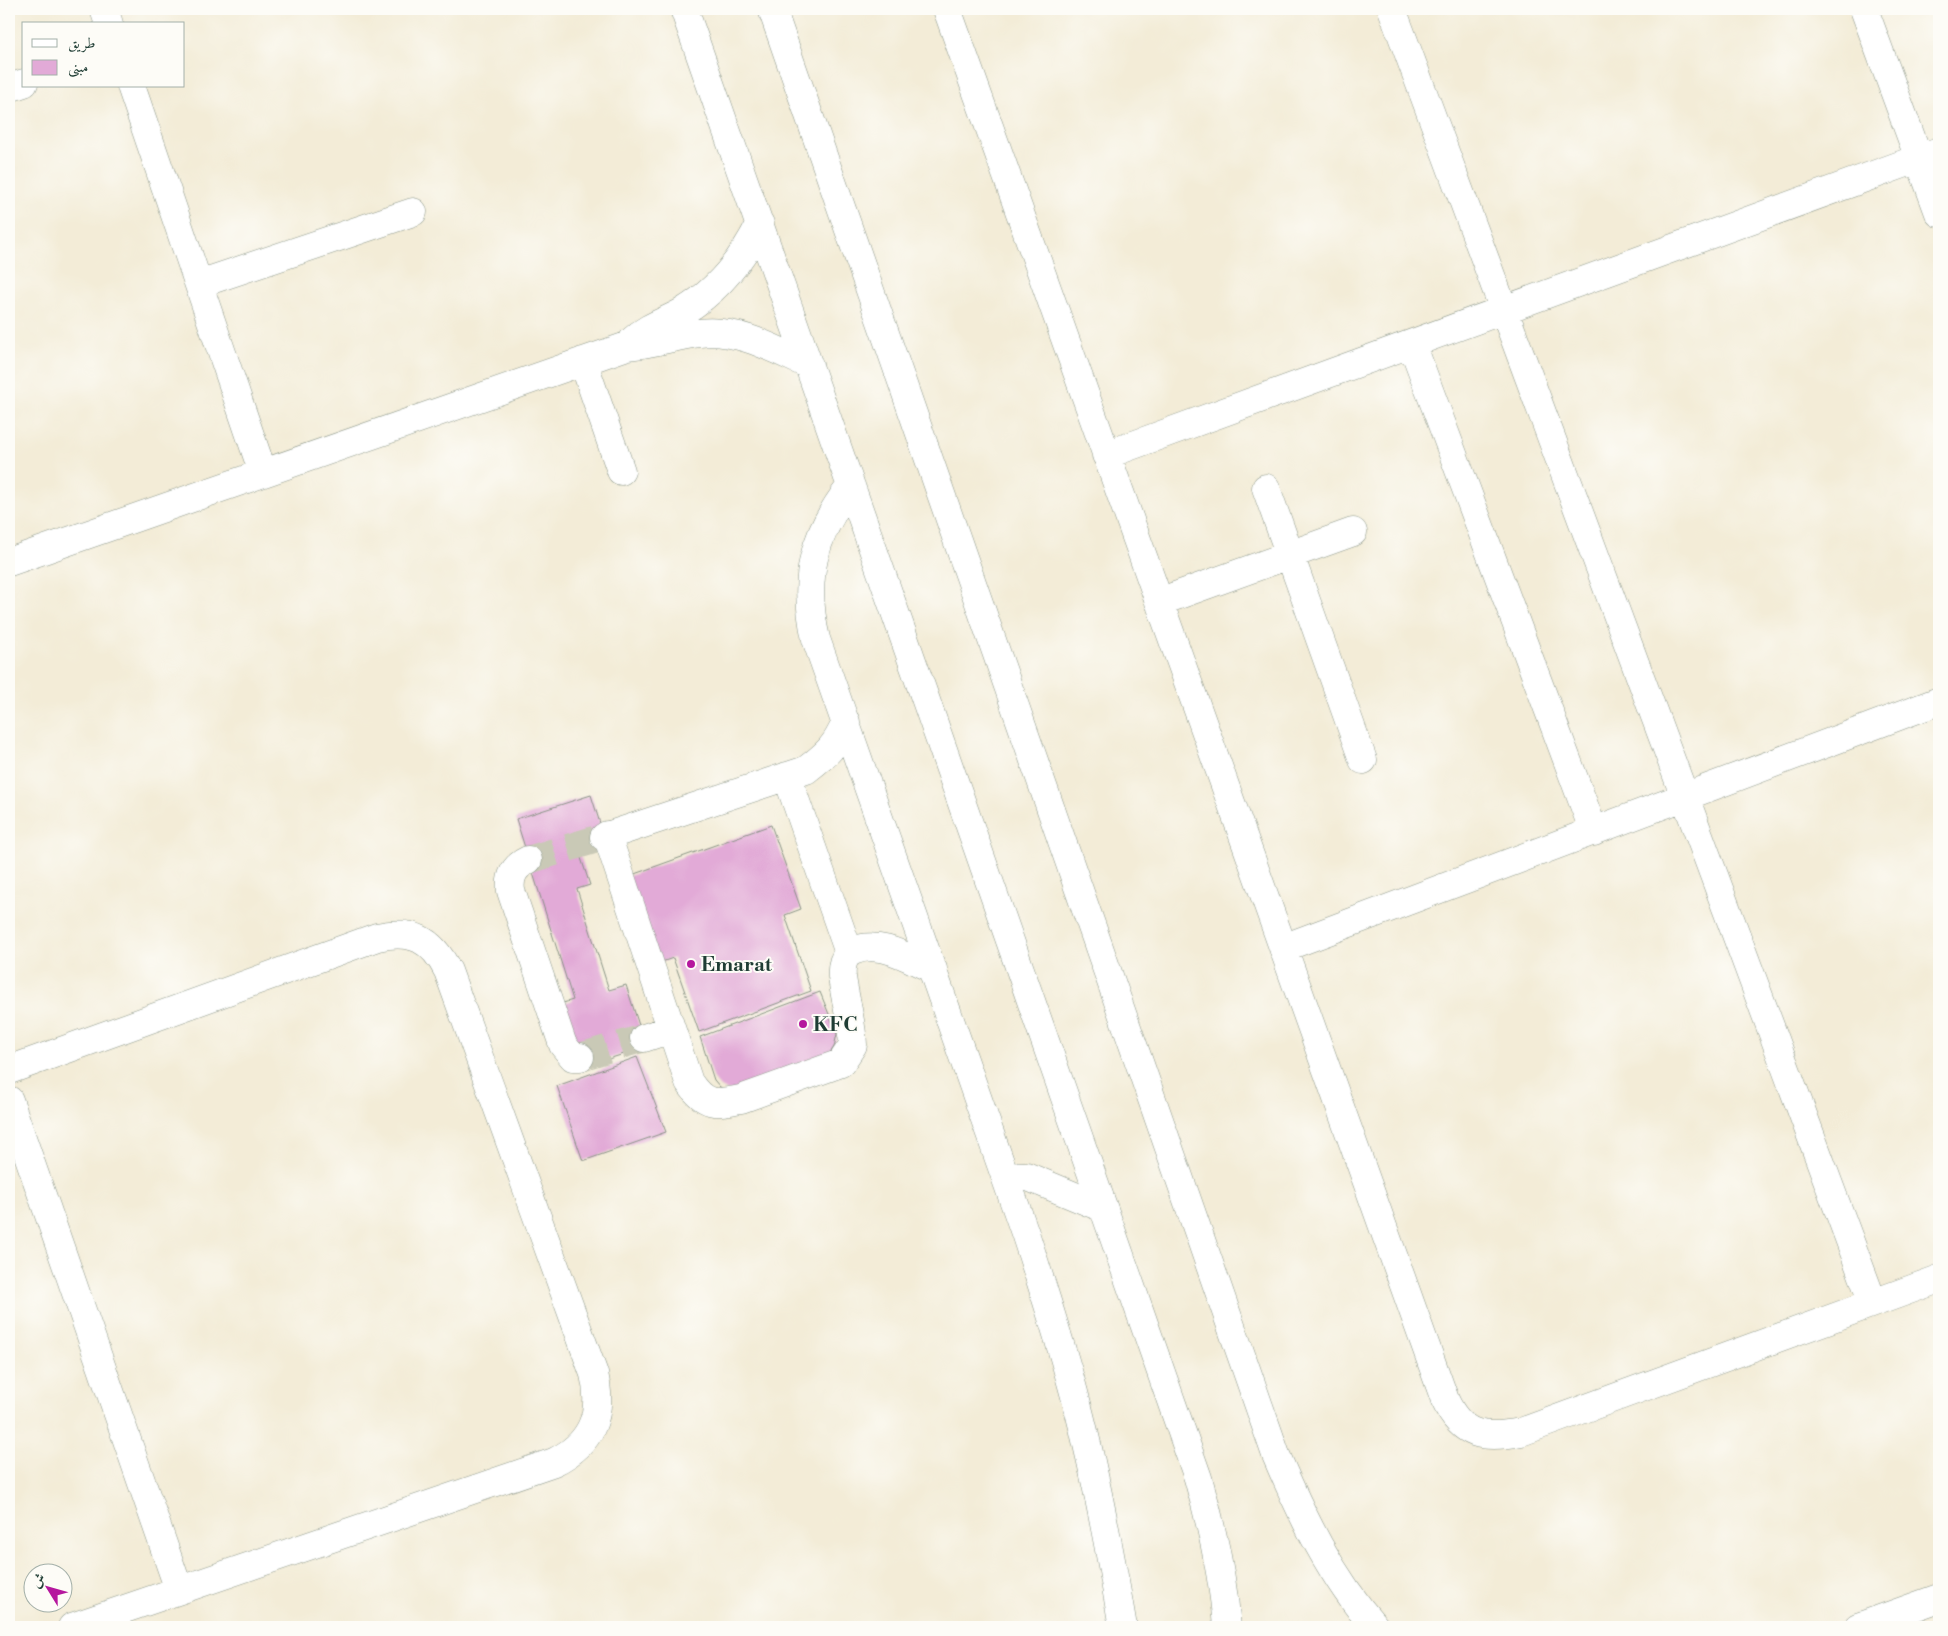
<svg xmlns="http://www.w3.org/2000/svg" width="1948" height="1636" viewBox="0 0 1948 1636" font-family="'Libre Bodoni',Amiri,serif">
	<style>
		.building { fill: #e2aad7 }
		.lines { fill: none; stroke-linecap: round; stroke-linejoin: round }
		.minor-tunnel { stroke: #c9c9b6; stroke-width: 28; stroke-dasharray: 28 14; stroke-linecap: butt }
		.minor-casing { stroke: #899486; stroke-width: 29 }
		.minor { stroke: #fff; stroke-width: 28 }
		.poi-dot { fill: #b5179e; stroke: #fdfcf7; stroke-width: 2 }
		.labels { text-anchor: middle; stroke-width: 4; stroke-linejoin: round; paint-order: stroke }
		.poi-label { font-size: 20px; font-weight: bold; fill: #1f3d34; stroke: #fdfcf7; text-anchor: start }
	</style>
	<rect width="100%" height="100%" fill="#fdfcf7"/>
	<filter id="ink" filterUnits="userSpaceOnUse"><feTurbulence type="fractalNoise" baseFrequency=".02" numOctaves="2"/><feDisplacementMap in="SourceGraphic" scale="10" xChannelSelector="R" yChannelSelector="G"/><feConvolveMatrix kernelMatrix="1 2 1 2 8 2 1 2 1" color-interpolation-filters="sRGB"/></filter>
	<filter id="wash" filterUnits="userSpaceOnUse"><feTurbulence type="fractalNoise" baseFrequency=".0096" numOctaves="4" result="noise"/><feDisplacementMap in="SourceGraphic" scale="20" xChannelSelector="R" yChannelSelector="G"/><feGaussianBlur stdDeviation="1.12" result="paint"/><feColorMatrix in="noise" values="0 0 0 0 0 0 0 0 0 0 0 0 0 0 0 0 0 1.4 0 .05"/><feComposite in="paint" operator="in"/></filter>
	<g filter="url(#wash)">
		<rect width="100%" height="100%" fill="#f3ecd7"/>
		<g id="blocks">
			<path class="building" d="M 591,795 L 605,839 L 578,849 L 590,885 L 577,889 L 609,990 L 626,985 L 646,1047 L 583,1067 L 563,1003 L 573,1000 L 516,819 Z
				M 771,825 L 801,909 L 785,915 L 811,991 L 699,1032 L 673,958 L 656,964 L 626,877 Z
				M 820,992 L 837,1034 L 834,1047 L 824,1062 L 730,1092 L 720,1087 L 714,1080 L 700,1037 Z
				M 637,1057 L 666,1132 L 583,1161 L 557,1086 Z"/>
		</g>
	</g>
	<g filter="url(#ink)">
		<use href="#blocks" fill-opacity="0" stroke="#899486" stroke-width="1"/>
		<g class="lines">
			<path class="minor-tunnel" d="M 528,860 L 604,837
				M 580,1057 L 644,1038"/>
			<defs>
				<path id="minor" d="M 104,9 L 109,24
					M 684,9 L 1198,1478 C 1212,1527 1223,1576 1227,1627
					M 772,9 L 1276,1455 C 1302,1516 1331,1577 1375,1627
					M 947,9 L 1445,1400 C 1462,1437 1484,1439 1521,1432 L 1939,1279
					M 1392,9 L 1873,1303
					M 1864,9 L 1939,213
					M 131,86 L 263,473
					M 9,88 L 24,83
					M 199,284 L 413,212
					M 633,340 C 648,326 667,321 684,311 C 718,290 742,260 760,224
					M 1412,344 L 1594,832
					M 583,361 L 621,471
					M 1106,455 L 1939,151
					M 851,486 C 813,534 802,579 816,639 L 1025,1233 C 1043,1288 1061,1344 1076,1400 C 1096,1475 1110,1551 1123,1627
					M 1266,488 L 1363,760
					M 9,562 L 627,346 C 652,344 675,336 699,333 C 738,328 774,349 809,365
					M 1159,602 L 1353,532
					M 787,776 L 849,953
					M 607,835 L 689,1082 C 705,1106 715,1104 741,1099 L 841,1063 L 853,1045 C 852,1022 845,1000 842,977 C 841,967 843,955 853,951 C 879,939 908,958 933,969
					M 604,837 L 806,770 C 827,754 836,746 846,722
					M 528,860 C 515,866 509,876 511,891 L 563,1045 L 573,1057 L 580,1057
					M 1283,948 L 1939,701
					M 644,1038 L 671,1029
					M 9,1070 L 377,937 C 412,929 432,939 448,971 L 594,1374 C 604,1415 591,1444 554,1462 L 72,1627
					M 9,1100 L 179,1590
					M 1005,1175 L 1026,1176 L 1103,1208
					M 1858,1627 L 1939,1598"/>
			</defs>
			<use href="#minor" class="minor-casing"/>
			<use href="#minor" class="minor"/>
		</g>
	</g>
	<g class="poi-dot">
		<circle cx="691" cy="964" r="5"/>
		<circle cx="803" cy="1024" r="5"/>
	</g>
	<g class="labels">
		<g class="poi-label">
			<text x="701" y="971">Emarat</text>
			<text x="813" y="1031">KFC</text>
		</g>
	</g>
	<rect width="1948" height="1636" fill="none" stroke="#fdfcf7" stroke-width="30"/>
	<rect x="22" y="22" width="162" height="65" fill="#fdfcf7" stroke="#a4b0a9"/>
	<rect x="32" y="39" width="25" height="8" fill="#ffffff" stroke="#a4b0a9"/>
	<text x="68" y="48" font-size="15" fill="#1f3d34">طريق</text>
	<rect x="32" y="60" width="25" height="15" fill="#e2aad7" stroke="#a4b0a9"/>
	<text x="68" y="72" font-size="15" fill="#1f3d34">مبنى</text>
	<g transform="translate(48 1588) rotate(307)"><circle r="24" fill="#fdfcf7" stroke="#a4b0a9"/>
	<path d="M0-4L9 19L0 12L-9 19Z" fill="#b5179e"/>
	<text y="-8" font-size="14" font-weight="bold" text-anchor="middle" fill="#1f3d34">ش</text>
	</g>
</svg>
